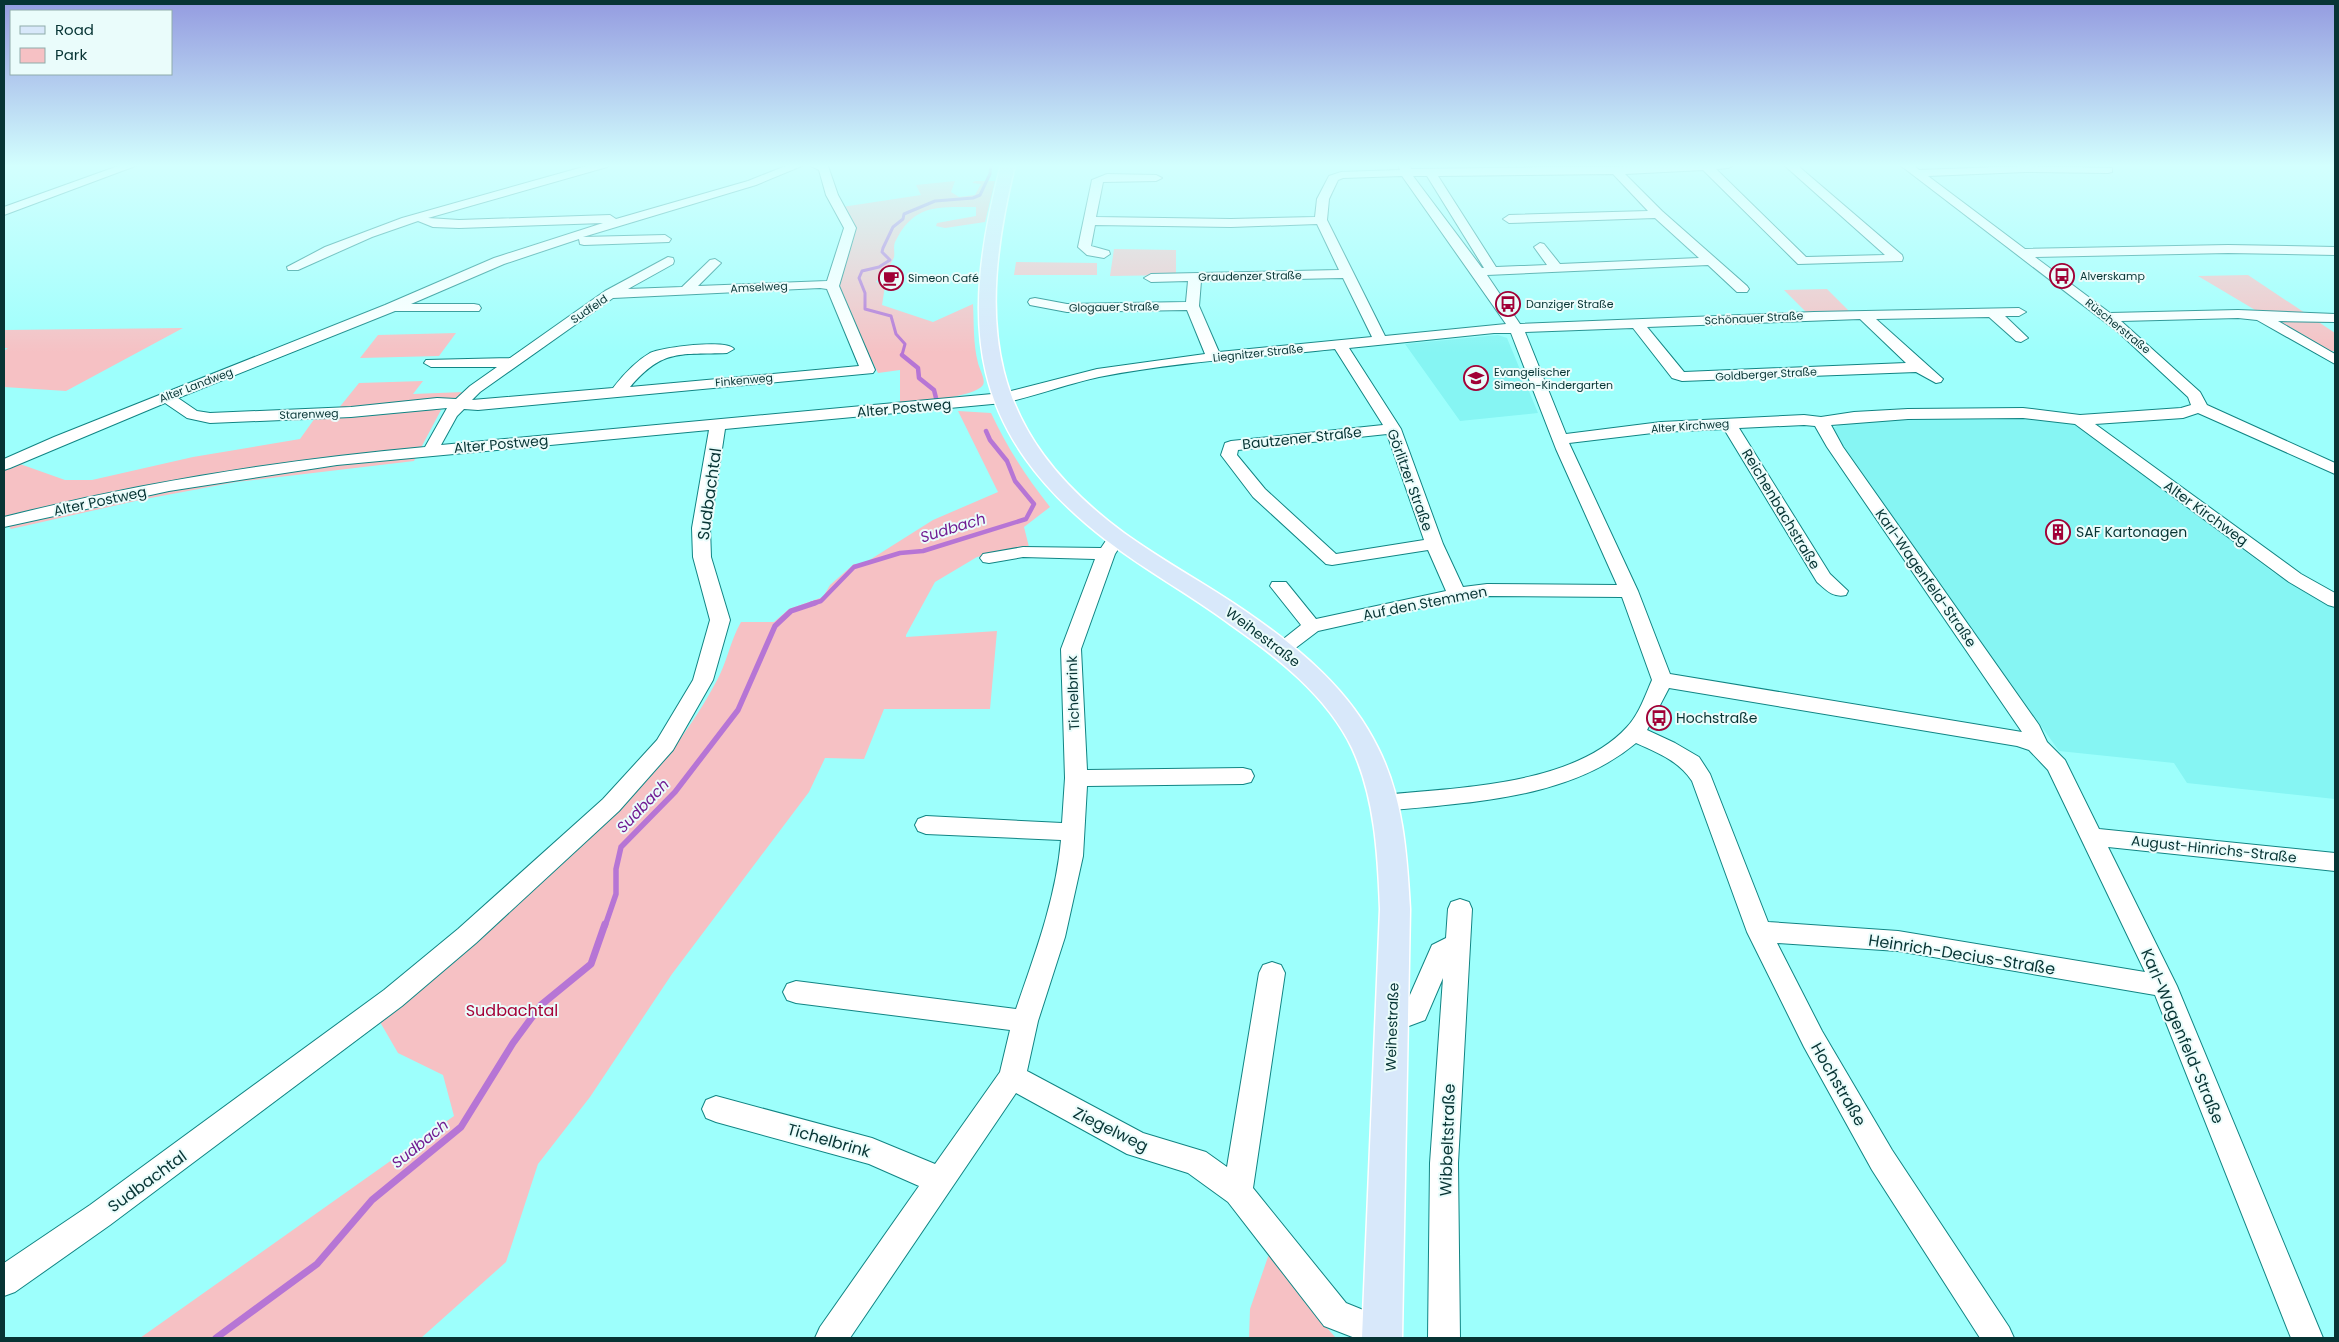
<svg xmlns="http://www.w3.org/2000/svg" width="2339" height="1342" viewBox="0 0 2339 1342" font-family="Poppins,sans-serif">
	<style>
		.built { fill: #86f5f3 }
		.green { fill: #f6c1c4 }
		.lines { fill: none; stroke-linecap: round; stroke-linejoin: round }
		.stream-far3 { stroke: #b675d5; stroke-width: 3 }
		.stream-far2 { stroke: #b675d5; stroke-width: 4.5 }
		.stream-far1 { stroke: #b675d5; stroke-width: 5.5 }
		.stream { stroke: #b675d5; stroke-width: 7 }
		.minor-casing { stroke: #118584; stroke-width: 2 }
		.major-casing { stroke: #fff; stroke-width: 3 }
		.minor { fill: #fff; fill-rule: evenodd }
		.major { fill: #d8e8fa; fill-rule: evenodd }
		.labels { text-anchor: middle; stroke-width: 4; stroke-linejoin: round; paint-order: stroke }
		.far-street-label { font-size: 11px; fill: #073434; stroke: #eafcfb }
		.far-poi-label { font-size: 11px; fill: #073434; stroke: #eafcfb; text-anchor: start }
		.street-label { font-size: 14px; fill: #073434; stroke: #eafcfb }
		.poi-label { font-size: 14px; fill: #073434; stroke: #eafcfb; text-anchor: start }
		.water-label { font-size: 15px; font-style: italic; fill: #711c92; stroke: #eafcfb }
		.near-street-label { font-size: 16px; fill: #073434; stroke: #eafcfb }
		.near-park-label { font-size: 16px; fill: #a50137; stroke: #eafcfb }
	</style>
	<rect width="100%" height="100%" fill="#9dfffc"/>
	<path class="built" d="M 1498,335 L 1507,338 L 1538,413 L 1460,421 L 1405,344 Z
		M 2043,417 L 2075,424 L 2274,573 L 2335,608 L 2335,799 L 2187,783 L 2174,763 L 2059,751 L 1832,434 L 1831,429 L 1850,420 L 1874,419 Z"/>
	<path class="green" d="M 955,181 L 951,192 L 959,197 L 975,195 L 981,184 L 972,183 L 975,181 L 995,181 L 985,222 L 945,228 L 936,226 L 937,223 L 976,216 L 976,207 C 938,207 914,203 895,242 C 893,247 895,252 894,257 C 892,265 881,275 876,282 L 885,286 L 882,305 L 933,322 L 973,304 C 974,323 973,344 978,363 C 979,368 986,380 983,385 C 975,397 915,403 900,405 L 900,370 L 878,373 L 835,286 L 854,228 L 842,207 L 921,195 L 916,185 Z
		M 1114,249 L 1176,250 L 1176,275 L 1110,276 Z
		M 1016,262 L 1097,263 L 1097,275 L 1014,275 Z
		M 2248,275 L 2335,333 L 2335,351 L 2326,352 L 2198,276 Z
		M 1827,289 L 1850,312 L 1807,313 L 1784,290 Z
		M 183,328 L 66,391 L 4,387 L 4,351 L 8,348 L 4,348 L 4,330 Z
		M 456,333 L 439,356 L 360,358 L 378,335 Z
		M 423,381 L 413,394 L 464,392 L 458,398 L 338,409 L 359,383 Z
		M 430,406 L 441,410 L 414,461 L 236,482 L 140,500 L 11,529 L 4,521 L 4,470 L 20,464 L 65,480 L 92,480 L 193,457 L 300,439 L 315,418 Z
		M 958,411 L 991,413 C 1007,447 1026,477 1050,507 L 1024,527 L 1029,547 L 977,557 L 935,582 L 906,635 L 906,637 L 997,631 L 990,709 L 884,709 L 864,759 L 825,758 L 809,792 L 672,974 L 590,1097 L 538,1164 L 506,1262 L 421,1338 L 140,1338 L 454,1116 L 443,1075 L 398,1053 L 380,1022 L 621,808 C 658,770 691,729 716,682 C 727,663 730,641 741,622 L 774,622 L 789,609 L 823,597 L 830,585 L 854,564 L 860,566 L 933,520 L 998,492 Z
		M 1270,1251 L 1328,1329 L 1336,1338 L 1249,1338 L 1250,1309 Z"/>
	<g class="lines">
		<path class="stream-far3" d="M 904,357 L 902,355 L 905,344 L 896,334 L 891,316 L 865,309 L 865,293 L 859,278 L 862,271 L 879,267 L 890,260 L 882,252 L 883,248 L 893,227 L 903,219 L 904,214 L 935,201 L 973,198 L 980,195 L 990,174 L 991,165"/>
		<path class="stream-far2" d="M 902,355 L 918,368 L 919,378 L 934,390 L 936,398
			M 811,604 L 821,601 L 854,567 L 900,553 L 923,551 L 1026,519 L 1034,504 L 1015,481 L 1007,461 L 990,440 L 986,431"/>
		<path class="stream-far1" d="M 605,926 L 616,894 L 616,869 L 621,847 L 675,792 L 738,710 L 775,626 L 791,611 L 815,603"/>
		<path class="stream" d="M 216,1338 L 317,1264 L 372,1200 L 461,1127 L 513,1043 L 541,1005 L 591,964 L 605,924"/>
		<defs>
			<path id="minor" d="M 121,165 L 138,165 L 4,215 L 4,207 Z
				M 590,165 L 609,165 L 607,167 L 428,218 L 459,220 L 610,215 L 616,219 L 748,181 L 788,165 L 804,165 L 756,185 L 583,237 L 665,235 L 671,239 L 669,242 L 584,245 L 580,244 L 579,239 L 504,264 L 411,304 L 474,304 L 479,305 L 481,308 L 479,311 L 395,311 L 178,398 L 197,411 L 210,413 L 351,407 L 437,398 L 456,399 L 470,386 L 497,367 L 431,367 L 424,363 L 426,360 L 510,358 L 605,291 L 668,257 L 673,258 L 674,261 L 673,264 L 628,289 L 682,287 L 710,260 L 715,259 L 721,263 L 698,286 L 827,281 L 844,228 L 826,195 L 819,170 L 809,165 L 828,166 L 838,195 L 856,228 L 839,286 L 875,370 L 873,373 L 478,410 L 464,409 L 457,416 L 441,445 L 1003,393 L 1097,369 L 1205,354 L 1187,310 L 1067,312 L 1030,305 L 1028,302 L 1030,299 L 1035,298 L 1067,304 L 1186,302 L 1188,281 L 1151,282 L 1144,278 L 1151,274 L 1339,270 L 1317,224 L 1231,227 L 1095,225 L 1091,246 L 1109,251 L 1110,254 L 1104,258 L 1087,255 L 1078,247 L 1092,180 L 1107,174 L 1156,175 L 1162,178 L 1156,181 L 1103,182 L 1096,217 L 1231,219 L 1315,217 L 1317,199 L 1329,176 L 1341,172 L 1400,170 L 1398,165 L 1410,165 L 1411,169 L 1734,165 L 1728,168 L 1716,169 L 1806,257 L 1885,255 L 1784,165 L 1797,165 L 1902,255 L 1903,258 L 1902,261 L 1798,264 L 1703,170 L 1625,174 L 1662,211 L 1747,286 L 1749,289 L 1747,292 L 1737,292 L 1708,265 L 1487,275 L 1520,324 L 1814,312 L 2019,308 L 2026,312 L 2019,316 L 2005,316 L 2028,338 L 2021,342 L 2016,341 L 1989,317 L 1876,319 L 1943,379 L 1941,382 L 1936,383 L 1916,372 L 1682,381 L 1672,378 L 1633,328 L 1525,332 L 1566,434 L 1661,422 L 1804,415 L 1821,417 L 1854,412 L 1908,409 L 2023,408 L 2080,415 L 2181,408 L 2191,405 L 2188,397 L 2118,332 L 1900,165 L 1913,165 L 1919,170 L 2025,166 L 2112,168 L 2112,172 L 2108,173 L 2025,172 L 1928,176 L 2025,249 L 2228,245 L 2335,247 L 2335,255 L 2228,253 L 2035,257 L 2110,313 L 2238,310 L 2335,314 L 2335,322 L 2278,321 L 2335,354 L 2335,364 L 2257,320 L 2238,318 L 2121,321 L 2200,392 L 2207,405 L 2335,463 L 2335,474 L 2198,413 L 2183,418 L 2095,424 L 2301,574 L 2335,593 L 2335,607 L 2328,605 L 2289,582 L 2075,424 L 2023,418 L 1908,419 L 1831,425 L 1843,447 L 2039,725 L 2047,742 L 2065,760 L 2099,829 L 2335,853 L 2335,871 L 2108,847 L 2177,986 L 2323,1338 L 2291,1338 L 2155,995 L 1898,951 L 1777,943 L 1822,1031 L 1892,1150 L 2009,1327 L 2014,1338 L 1980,1338 L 1872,1170 L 1804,1047 L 1747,932 L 1692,781 C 1679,761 1658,753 1636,743 C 1568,800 1469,802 1384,811 L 1376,809 L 1373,803 L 1376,797 L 1384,795 C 1458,787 1573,786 1627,727 C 1639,714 1645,696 1652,680 L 1622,597 L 1487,596 L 1457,600 L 1318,631 L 1289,653 L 1282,654 L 1275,653 L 1272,648 L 1301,625 L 1270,586 L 1272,582 L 1286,582 L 1316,619 L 1446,591 L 1428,550 L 1332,565 L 1326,564 L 1253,497 L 1221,455 L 1225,443 L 1231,441 L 1383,425 L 1335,349 C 1258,357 1175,362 1099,377 C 1067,384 1036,396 1003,403 L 725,429 L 710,528 L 711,557 L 730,620 L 713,680 L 673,750 L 619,811 L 476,943 L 402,1006 L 110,1225 L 15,1292 L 4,1296 L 4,1263 L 90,1205 L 384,990 L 458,929 L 603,799 L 657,740 L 693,680 L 710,620 L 693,557 L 692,528 L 709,430 L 337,465 L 169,491 L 4,527 L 4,517 C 142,482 282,460 425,447 L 447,408 L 351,417 L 210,423 L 187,418 L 165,403 L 10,468 L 4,470 L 4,459 L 54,437 L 385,305 L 494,258 L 603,223 L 459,228 L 433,227 L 418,221 L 372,237 L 298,270 L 288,270 L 287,267 L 325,247 L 402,218 ZM 1613,174 L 1648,211 L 1509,215 L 1503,219 L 1509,223 L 1655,218 L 1699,258 L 1560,264 L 1544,244 L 1540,243 L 1534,247 L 1547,265 L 1496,267 L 1438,176 ZM 1402,176 L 1506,324 L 1385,336 L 1327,220 L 1329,199 L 1338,180 L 1343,178 ZM 1413,176 L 1427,176 L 1484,268 L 1482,268 ZM 1343,278 L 1372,337 L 1219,352 L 1199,306 L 1201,281 ZM 820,288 L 827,289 L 859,366 L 630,387 C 663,348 681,355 727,353 L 734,349 C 727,339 662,347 650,353 C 636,361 623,375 613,388 L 472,400 L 480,392 L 613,298 ZM 1860,319 L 1906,363 L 1684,372 L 1647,327 ZM 1494,333 L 1511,333 L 1556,449 L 1617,585 L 1487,584 L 1463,587 L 1443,544 L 1401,429 L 1349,348 ZM 1804,425 L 1815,426 L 1827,447 L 2022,732 L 1670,674 L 1638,591 L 1569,443 L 1661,432 L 1724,429 L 1817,582 C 1826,590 1833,598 1846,595 L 1848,591 L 1830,574 L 1739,428 ZM 1387,434 L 1424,540 L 1336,554 L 1265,489 L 1237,455 L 1238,450 ZM 1669,688 L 2017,746 L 2029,750 L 2048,770 L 2145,972 L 1898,931 L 1768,922 L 1710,774 L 1699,757 L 1675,743 L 1647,730 Z
				M 1117,532 L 1123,533 L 1126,537 L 1115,554 L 1081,649 L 1087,770 L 1243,768 L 1251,770 L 1254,776 L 1251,782 L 1243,784 L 1087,786 L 1083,856 L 1065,937 L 1038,1021 L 1027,1071 L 1143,1133 L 1206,1152 L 1227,1167 L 1259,973 L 1263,965 L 1272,962 L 1281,965 L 1285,973 L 1253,1188 L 1346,1303 L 1393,1322 L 1398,1333 L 1396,1338 L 1355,1338 L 1324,1326 L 1228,1202 L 1188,1173 L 1127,1154 L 1016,1093 L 850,1338 L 815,1338 L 820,1327 L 919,1186 L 869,1164 L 716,1122 L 706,1118 L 702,1109 L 706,1100 L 716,1096 L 872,1138 L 935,1164 L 1000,1072 L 1010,1030 L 796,1003 L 787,1000 L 783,992 L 787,984 L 796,981 L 1016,1009 C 1035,954 1056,898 1061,840 L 926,834 L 918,831 L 915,825 L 918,819 L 926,816 L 1062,823 L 1065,778 L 1061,649 L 1095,559 L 1023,557 L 989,563 L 983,562 L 980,558 L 983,554 L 1023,547 L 1101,548 L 1111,533 Z
				M 1460,899 L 1469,902 L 1472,909 L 1458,1163 L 1460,1338 L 1428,1338 L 1430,1163 L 1443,978 L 1425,1020 L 1393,1032 L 1384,1029 L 1380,1021 L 1384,1013 L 1406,1004 L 1432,945 L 1446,938 L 1448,909 L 1451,902 Z"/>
			<path id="major" d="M 1001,165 L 1015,165 C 977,323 986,431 1124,533 C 1164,562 1208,585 1248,613 C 1300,649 1350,690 1378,748 C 1403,797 1407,854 1410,909 L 1402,1338 L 1362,1338 L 1380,909 C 1378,855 1375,798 1352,748 C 1327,696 1277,657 1231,625 C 1191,595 1146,571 1106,540 C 968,433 959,326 1001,165 Z"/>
		</defs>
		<use href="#minor" class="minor-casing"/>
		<use href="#major" class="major-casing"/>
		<use href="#minor" class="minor"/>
		<use href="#major" class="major"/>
	</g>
	<linearGradient id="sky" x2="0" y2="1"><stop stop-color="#949be0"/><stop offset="0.47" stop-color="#d3fffe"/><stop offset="1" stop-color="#d3fffe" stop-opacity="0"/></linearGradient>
	<rect width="2339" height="353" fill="url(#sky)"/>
	<defs>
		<symbol id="bus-ring" viewBox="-11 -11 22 22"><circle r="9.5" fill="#eafcfb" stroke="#a10036" stroke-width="1.5"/><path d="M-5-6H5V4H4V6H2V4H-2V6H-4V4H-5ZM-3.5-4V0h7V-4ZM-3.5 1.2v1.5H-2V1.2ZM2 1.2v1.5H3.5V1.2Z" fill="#a10036"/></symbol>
		<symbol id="cafe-ring" viewBox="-11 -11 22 22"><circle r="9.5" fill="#eafcfb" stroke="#a10036" stroke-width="1.5"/><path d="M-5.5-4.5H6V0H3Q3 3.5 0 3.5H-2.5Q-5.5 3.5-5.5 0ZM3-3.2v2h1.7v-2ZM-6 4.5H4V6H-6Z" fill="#a10036"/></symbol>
		<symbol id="school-ring" viewBox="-11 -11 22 22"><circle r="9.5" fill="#eafcfb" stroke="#a10036" stroke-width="1.5"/><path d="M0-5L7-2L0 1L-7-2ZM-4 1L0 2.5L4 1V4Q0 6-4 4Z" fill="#a10036"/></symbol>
		<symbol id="building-ring" viewBox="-11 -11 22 22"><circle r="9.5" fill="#eafcfb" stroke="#a10036" stroke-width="1.5"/><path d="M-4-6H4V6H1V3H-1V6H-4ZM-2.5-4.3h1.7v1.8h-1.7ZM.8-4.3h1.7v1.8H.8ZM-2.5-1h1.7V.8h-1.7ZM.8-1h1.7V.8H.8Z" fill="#a10036"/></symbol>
	</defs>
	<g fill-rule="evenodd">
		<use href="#bus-ring" x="2048" y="262" width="28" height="28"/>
		<use href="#cafe-ring" x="877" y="264" width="28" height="28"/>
		<use href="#bus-ring" x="1494" y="290" width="28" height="28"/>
		<use href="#school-ring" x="1462" y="364" width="28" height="28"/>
		<use href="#building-ring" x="2044" y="518" width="28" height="28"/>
		<use href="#bus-ring" x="1645" y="704" width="28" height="28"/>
	</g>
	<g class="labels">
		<g class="far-street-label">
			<text transform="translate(1250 276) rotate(-1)" y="4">Graudenzer Straße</text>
			<text transform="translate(759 287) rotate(-3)" y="4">Amselweg</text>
			<text transform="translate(1114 307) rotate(-1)" y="4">Glogauer Straße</text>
			<text transform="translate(589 309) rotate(-34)" y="4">Sudfeld</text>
			<text transform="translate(1754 318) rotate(-3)" y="4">Schönauer Straße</text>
			<text transform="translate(2118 326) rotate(39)" y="4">Rüscherstraße</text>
			<text transform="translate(1258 353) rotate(-6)" y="4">Liegnitzer Straße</text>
			<text transform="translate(1766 374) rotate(-3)" y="4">Goldberger Straße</text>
			<text transform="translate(744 380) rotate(-5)" y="4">Finkenweg</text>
			<text transform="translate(196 385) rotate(-21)" y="4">Alter Landweg</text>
			<text transform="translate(309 414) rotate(-2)" y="4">Starenweg</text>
			<text transform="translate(1690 426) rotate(-4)" y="4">Alter Kirchweg</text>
		</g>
		<g class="far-poi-label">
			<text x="2080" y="280">Alverskamp</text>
			<text x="908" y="282">Simeon Café</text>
			<text x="1526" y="308">Danziger Straße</text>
			<text x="1494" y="376">Evangelischer<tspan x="1494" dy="13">Simeon-Kindergarten</tspan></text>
		</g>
		<g class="street-label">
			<text transform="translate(904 408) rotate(-5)" y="5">Alter Postweg</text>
			<text transform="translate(1302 438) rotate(-6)" y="5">Bautzener Straße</text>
			<text transform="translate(501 444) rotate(-5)" y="5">Alter Postweg</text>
			<text transform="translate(1410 480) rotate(70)" y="5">Görlitzer Straße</text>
			<text transform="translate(100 501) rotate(-12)" y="5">Alter Postweg</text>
			<text transform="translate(1781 509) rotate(59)" y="5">Reichenbachstraße</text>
			<text transform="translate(2206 513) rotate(36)" y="5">Alter Kirchweg</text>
			<text transform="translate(1926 578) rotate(55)" y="5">Karl-Wagenfeld-Straße</text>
			<text transform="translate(1425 603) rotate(-11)" y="5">Auf den Stemmen</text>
			<text transform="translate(1263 637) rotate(37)" y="5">Weihestraße</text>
			<text transform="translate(1073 693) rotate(-92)" y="5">Tichelbrink</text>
			<text transform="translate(2214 849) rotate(6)" y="5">August-Hinrichs-Straße</text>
			<text transform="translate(1392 1027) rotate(-88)" y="5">Weihestraße</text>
		</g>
		<g class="poi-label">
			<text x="2076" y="537">SAF Kartonagen</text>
			<text x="1676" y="723">Hochstraße</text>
		</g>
		<g class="water-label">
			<text transform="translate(953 528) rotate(-17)" y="5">Sudbach</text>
			<text transform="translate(643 806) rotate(-46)" y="5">Sudbach</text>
			<text transform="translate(420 1144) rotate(-39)" y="5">Sudbach</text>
		</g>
		<g class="near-street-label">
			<text transform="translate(709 494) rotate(-82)" y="6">Sudbachtal</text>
			<text transform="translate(1962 954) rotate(9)" y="6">Heinrich-Decius-Straße</text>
			<text transform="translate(2183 1036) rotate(67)" y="6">Karl-Wagenfeld-Straße</text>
			<text transform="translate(1839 1084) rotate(60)" y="6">Hochstraße</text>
			<text transform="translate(1111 1129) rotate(26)" y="6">Ziegelweg</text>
			<text transform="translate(829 1140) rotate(16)" y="6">Tichelbrink</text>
			<text transform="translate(1447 1140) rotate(-88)" y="6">Wibbeltstraße</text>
			<text transform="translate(147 1181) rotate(-36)" y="6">Sudbachtal</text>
		</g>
		<g class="near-park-label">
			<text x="512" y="1016">Sudbachtal</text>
		</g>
	</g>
	<rect width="2339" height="1342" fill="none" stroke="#073434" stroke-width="10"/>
	<rect x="10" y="10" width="162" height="65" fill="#eafcfb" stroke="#8facab"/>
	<rect x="20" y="26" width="25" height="8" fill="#d8e8fa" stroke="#8facab"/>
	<text x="55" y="35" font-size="15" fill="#073434">Road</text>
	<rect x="20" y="48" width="25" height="15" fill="#f6c1c4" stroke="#8facab"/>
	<text x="55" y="60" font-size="15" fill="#073434">Park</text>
</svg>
